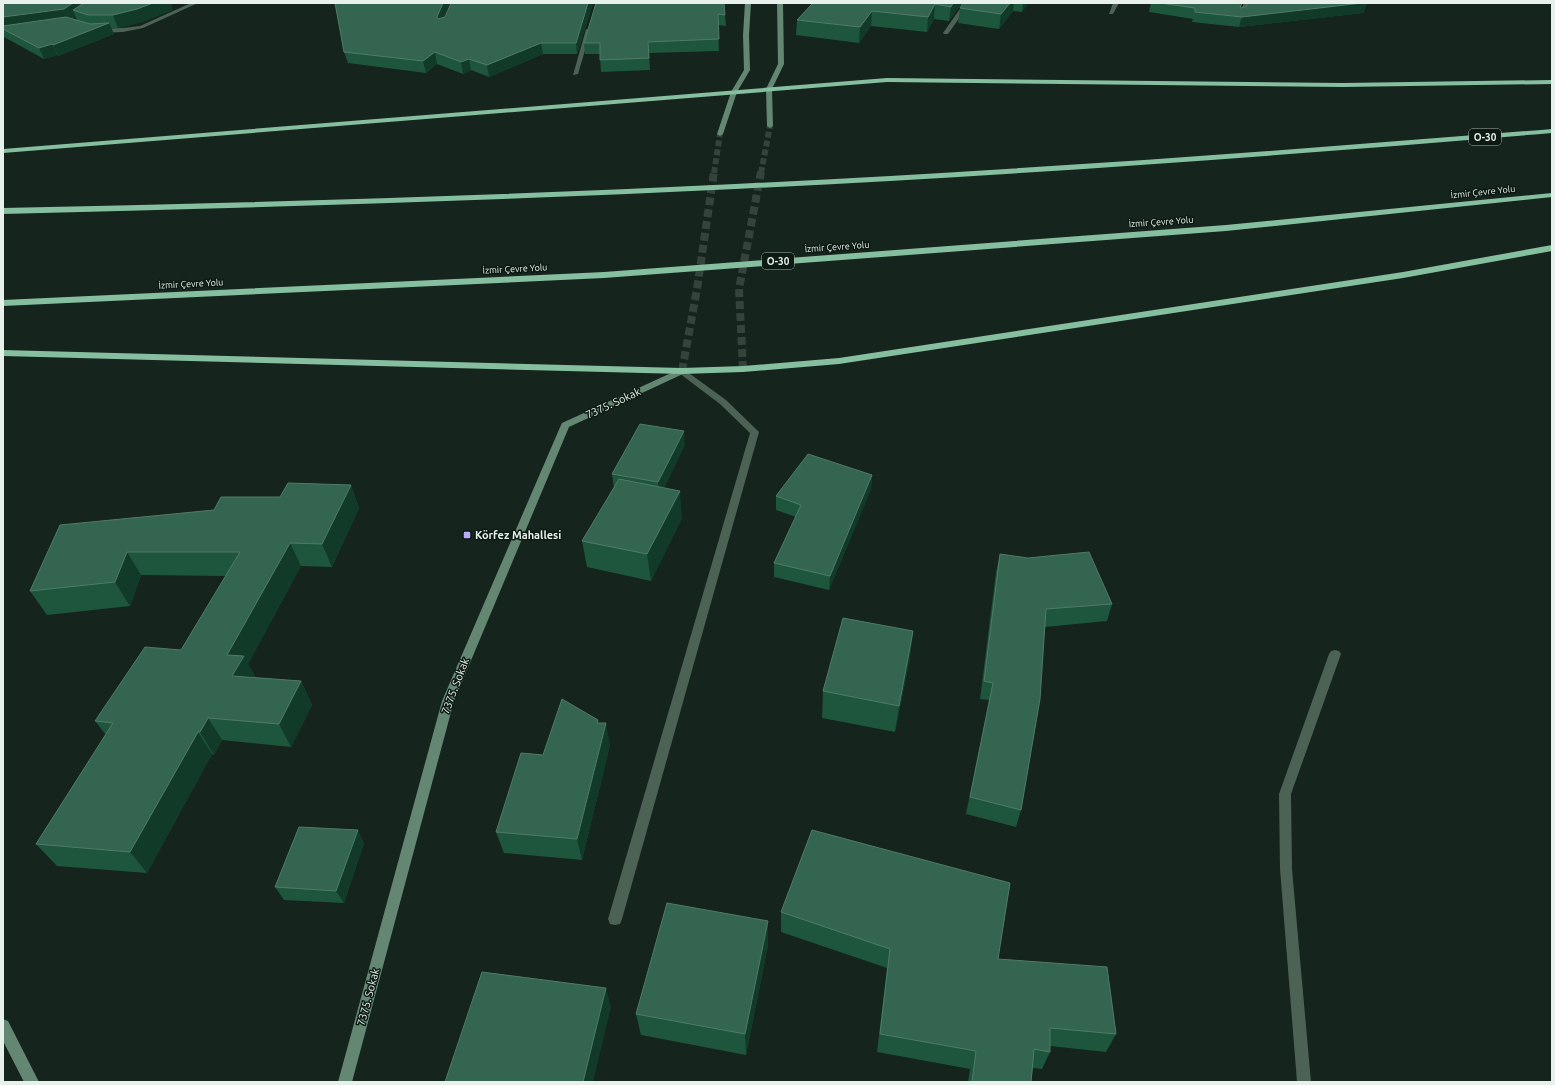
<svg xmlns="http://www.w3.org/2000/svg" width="1555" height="1085" viewBox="0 0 1555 1085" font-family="Ubuntu,sans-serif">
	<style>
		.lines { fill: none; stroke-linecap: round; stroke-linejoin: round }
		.secondary-tunnel-far1 { stroke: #34433b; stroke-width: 6; stroke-dasharray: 6 3; stroke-linecap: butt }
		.secondary-tunnel { stroke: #34433b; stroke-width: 8; stroke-dasharray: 8 4; stroke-linecap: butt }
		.street { fill: #4c6255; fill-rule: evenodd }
		.secondary { fill: #648773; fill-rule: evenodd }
		.highway { fill: #86bea0; fill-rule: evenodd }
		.wall { fill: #1e553d; fill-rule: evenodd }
		.shaded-wall { fill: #113a28 }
		.building { fill: #346550; stroke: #507b68 }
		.poi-dot { fill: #b7abf8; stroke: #0c1a13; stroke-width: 1.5 }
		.labels { text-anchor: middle; stroke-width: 3; stroke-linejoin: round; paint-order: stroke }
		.far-street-label { font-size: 9px; fill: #e7f0ea; stroke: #0c1a13 }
		.shield { fill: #0c1a13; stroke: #a5b0aa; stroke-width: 1 }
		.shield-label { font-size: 10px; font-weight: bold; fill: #e7f0ea }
		.street-label { font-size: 11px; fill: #e7f0ea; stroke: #0c1a13 }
		.poi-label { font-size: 11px; font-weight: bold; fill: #e7f0ea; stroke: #0c1a13; text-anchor: start }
	</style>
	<rect width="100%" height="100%" fill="#15241c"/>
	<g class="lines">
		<path class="secondary-tunnel-far1" d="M 714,173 L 720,134
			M 761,173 L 770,126"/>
		<path class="secondary-tunnel" d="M 743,369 L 739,289 L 761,172
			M 682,371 L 697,289 L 714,172"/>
		<path class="street" d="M 191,3 L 198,3 L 143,28 L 123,32 L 98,33 L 95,31 L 98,29 L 123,28 L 140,26 Z
			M 964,3 L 970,3 L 948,34 L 944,34 L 943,33 Z
			M 1113,3 L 1119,3 L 1113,14 L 1109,14 Z
			M 1244,3 L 1250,3 L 1242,17 L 1238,17 Z
			M 586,29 L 591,30 L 578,74 L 573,75 Z
			M 682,368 L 726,400 L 759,432 L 622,919 L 620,924 L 615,925 L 610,924 L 608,919 L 750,433 L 720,404 L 679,373 L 678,371 L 679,369 Z
			M 1335,650 L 1339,651 L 1341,654 L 1291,794 L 1292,869 L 1311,1082 L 1297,1082 L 1280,869 L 1279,794 L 1329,654 L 1331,651 Z"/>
		<path class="secondary" d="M 745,3 L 751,3 L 749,35 L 750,70 L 737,92 L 723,134 L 720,136 L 717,134 L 731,92 L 744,70 L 743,35 Z
			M 777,3 L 783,3 L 784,64 L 772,89 L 773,126 L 770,128 L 767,126 L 766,89 L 778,64 Z
			M 682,368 L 685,369 L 686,371 L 685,373 L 569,427 L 454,701 L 352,1082 L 338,1082 L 442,701 L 561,425 L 562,423 Z
			M 3,1019 L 8,1021 L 39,1082 L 24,1082 L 3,1041 Z"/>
		<path class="highway" d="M 887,78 L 1343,83 L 1552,80 L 1552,84 L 1343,87 L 887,82 L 3,153 L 3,149 Z
			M 1552,129 L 1552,133 C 1280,156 1008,176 735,189 C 491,201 247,208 3,214 L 3,208 C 247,203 491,196 735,184 C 1008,171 1280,151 1552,129 Z
			M 1552,193 L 1552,197 L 1226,231 L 604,278 L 3,306 L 3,300 L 604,272 L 1226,225 Z
			M 1552,245 L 1552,251 L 1403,278 L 839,364 L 743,372 L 682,374 L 3,356 L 3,350 L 682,368 L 743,366 L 839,358 L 1403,272 Z"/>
	</g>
	<path class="wall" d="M 3,3 L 84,3 L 84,4 L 84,3 L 171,3 L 172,10 L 142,22 L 118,28 L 111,28 L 114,34 L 58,56 L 57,55 L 44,59 L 4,37 L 3,35 ZM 76,17 L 77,20 L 73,19 Z
		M 593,3 L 577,54 L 543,54 L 489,77 L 471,70 L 463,74 L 437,64 L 426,73 L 348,63 L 344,52 L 444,18 Z
		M 596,3 L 725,15 L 726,26 L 718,25 L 719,51 L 649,53 L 650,70 L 601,72 L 600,54 L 585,54 L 584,43 Z
		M 813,3 L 962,3 L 949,21 L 934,19 L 927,32 L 871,26 L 859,43 L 796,35 L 797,20 Z
		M 963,3 L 1028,3 L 1022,12 L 1013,11 L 999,29 L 958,23 L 960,8 Z
		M 1151,3 L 1242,3 L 1241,8 L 1246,7 L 1248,3 L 1367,3 L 1363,13 L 1239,27 L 1192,22 L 1193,19 L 1149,12 Z
		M 685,445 L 664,488 L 682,518 L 651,581 L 587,567 L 582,541 L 614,488 L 612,474 Z
		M 872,475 L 871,489 L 829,590 L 774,577 L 774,563 L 796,517 L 776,510 L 776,496 Z
		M 351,485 L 359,508 L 332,567 L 301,566 L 248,664 L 256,678 L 301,681 L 312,705 L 291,747 L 222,740 L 214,755 L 212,754 L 147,873 L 57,866 L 36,844 L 106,735 L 95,721 L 181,650 L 226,576 L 141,575 L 130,606 L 47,615 L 30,591 L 214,510 Z
		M 1000,554 L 1112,604 L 1107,621 L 1045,627 L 1021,810 L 1016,827 L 966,814 L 989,700 L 980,699 L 996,572 Z
		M 913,631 L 910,658 L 895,732 L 822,718 L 823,691 Z
		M 598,720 L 598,723 L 610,745 L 582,860 L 504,853 L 496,832 L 543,755 Z
		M 364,843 L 344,903 L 284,900 L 275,887 Z
		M 781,912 L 998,959 L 1116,1034 L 1106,1052 L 1050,1046 L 1050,1052 L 1042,1069 L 1033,1068 L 1031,1082 L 968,1082 L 970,1069 L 877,1052 L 887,968 L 781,932 Z
		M 768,945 L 746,1055 L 641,1035 L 636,1014 Z"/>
	<path class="shaded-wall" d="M 73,3 L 84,3 L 84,12 L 73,10 L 76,17 L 69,22 L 3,29 L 3,17 Z
		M 153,3 L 171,3 L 172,10 L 142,22 L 118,28 L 113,15 Z
		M 443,3 L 450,3 L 440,28 L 437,17 Z
		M 588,3 L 593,3 L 577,54 L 576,43 Z
		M 953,3 L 962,3 L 949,21 L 951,7 Z
		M 1010,3 L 1014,3 L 1013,11 L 999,29 L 1001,14 Z
		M 1023,3 L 1028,3 L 1022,12 Z
		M 1362,3 L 1367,3 L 1363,13 L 1239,27 L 1242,17 Z
		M 935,4 L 934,19 L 927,32 L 928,17 Z
		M 872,11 L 871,26 L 859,43 L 860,27 Z
		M 109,23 L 114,34 L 58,56 L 53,45 Z
		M 541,43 L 543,54 L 489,77 L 487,65 Z
		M 52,44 L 57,55 L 44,59 L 39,48 Z
		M 435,52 L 437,64 L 426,73 L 423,61 Z
		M 469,59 L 471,70 L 463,74 L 461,62 Z
		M 684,431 L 685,445 L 660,496 L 658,482 Z
		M 872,475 L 871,489 L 829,590 L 830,576 Z
		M 351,485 L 359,508 L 332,567 L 322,544 Z
		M 680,491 L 682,518 L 651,581 L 647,554 Z
		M 290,543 L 301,566 L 248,664 L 256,679 L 232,676 L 227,655 Z
		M 127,552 L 141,575 L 130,606 L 115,582 Z
		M 913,631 L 910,658 L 895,732 L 899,706 Z
		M 301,681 L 312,705 L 291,747 L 279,724 Z
		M 208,718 L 222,740 L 214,755 L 200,732 Z
		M 598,720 L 602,739 L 606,723 L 610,745 L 582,860 L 577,839 Z
		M 198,732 L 212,754 L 147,873 L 130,852 Z
		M 358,830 L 364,843 L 344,903 L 336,891 Z
		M 768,921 L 768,945 L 746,1055 L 745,1034 Z
		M 606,988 L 611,1007 L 593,1082 L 583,1082 Z"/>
	<path class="building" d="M 3,3 L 73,3 L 64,9 L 3,17 Z
		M 84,3 L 153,3 L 137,9 L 113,15 L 88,15 L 73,10 Z
		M 335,3 L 443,3 L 437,17 L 438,19 L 445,17 L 451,3 L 588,3 L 576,43 L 541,43 L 487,65 L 469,59 L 461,62 L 435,52 L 423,61 L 344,52 Z
		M 596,3 L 724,3 L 725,15 L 718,14 L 719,39 L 648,42 L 649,58 L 600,60 L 600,43 L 584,43 Z
		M 813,3 L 953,3 L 951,7 L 935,4 L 928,17 L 872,11 L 860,27 L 797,20 Z
		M 963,3 L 1010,3 L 1001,14 L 960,8 Z
		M 1160,3 L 1242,3 L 1240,8 L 1246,7 L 1248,3 L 1362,3 L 1242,17 L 1195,12 L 1195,8 Z
		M 66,17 L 90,24 L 109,23 L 53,45 L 52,44 L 39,48 L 3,29 L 3,26 Z
		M 640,424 L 684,431 L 658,482 L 612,474 Z
		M 808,454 L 872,475 L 830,576 L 774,563 L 801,505 L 776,496 Z
		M 619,479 L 680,491 L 647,554 L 582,541 Z
		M 288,483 L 351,485 L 322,544 L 290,543 L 227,655 L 244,656 L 232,676 L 301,681 L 279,724 L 208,718 L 200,732 L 198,732 L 130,852 L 36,844 L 113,723 L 95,721 L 145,647 L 181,650 L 240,552 L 127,552 L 115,582 L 30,591 L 60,525 L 214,510 L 221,497 L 280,497 Z
		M 1089,552 L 1112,604 L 1046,609 L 1040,699 L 1021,810 L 970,797 L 993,683 L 984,681 L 1000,554 L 1028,558 Z
		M 843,618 L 913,631 L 899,706 L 823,691 Z
		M 562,699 L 598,720 L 597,723 L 606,723 L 577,839 L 496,832 L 521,753 L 543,755 Z
		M 299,827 L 358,830 L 336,891 L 275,887 Z
		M 812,830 L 1010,883 L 998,959 L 1107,967 L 1116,1034 L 1050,1028 L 1050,1052 L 1034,1049 L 1031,1082 L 972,1082 L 976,1051 L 880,1034 L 890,949 L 781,912 Z
		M 667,903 L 768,921 L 745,1034 L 636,1014 Z
		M 482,972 L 606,988 L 583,1082 L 445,1082 Z"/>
	<rect class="poi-dot" x="463" y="531" width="8" height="8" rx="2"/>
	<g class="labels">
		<g class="far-street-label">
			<text transform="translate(1483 192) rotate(-6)" y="3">İzmir Çevre Yolu</text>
			<text transform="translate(1161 222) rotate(-4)" y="3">İzmir Çevre Yolu</text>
			<text transform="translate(837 247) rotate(-4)" y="3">İzmir Çevre Yolu</text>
			<text transform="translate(515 269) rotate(-3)" y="3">İzmir Çevre Yolu</text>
			<text transform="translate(191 284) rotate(-3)" y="3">İzmir Çevre Yolu</text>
		</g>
		<g class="shield">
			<rect x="1469" y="129" width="32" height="16" rx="3"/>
			<rect x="762" y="253" width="32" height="16" rx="3"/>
		</g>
		<g class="shield-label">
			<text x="1485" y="141">O-30</text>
			<text x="778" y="265">O-30</text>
		</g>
		<g class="street-label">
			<text transform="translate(613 403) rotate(-25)" y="4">7375. Sokak</text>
			<text transform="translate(455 686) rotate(-69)" y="4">7375. Sokak</text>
			<text transform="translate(368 997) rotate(-75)" y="4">7375. Sokak</text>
		</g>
		<g class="poi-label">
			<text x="475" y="539">Körfez Mahallesi</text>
		</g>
	</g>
	<rect width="1555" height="1085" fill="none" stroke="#e7f0ea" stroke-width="8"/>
</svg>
